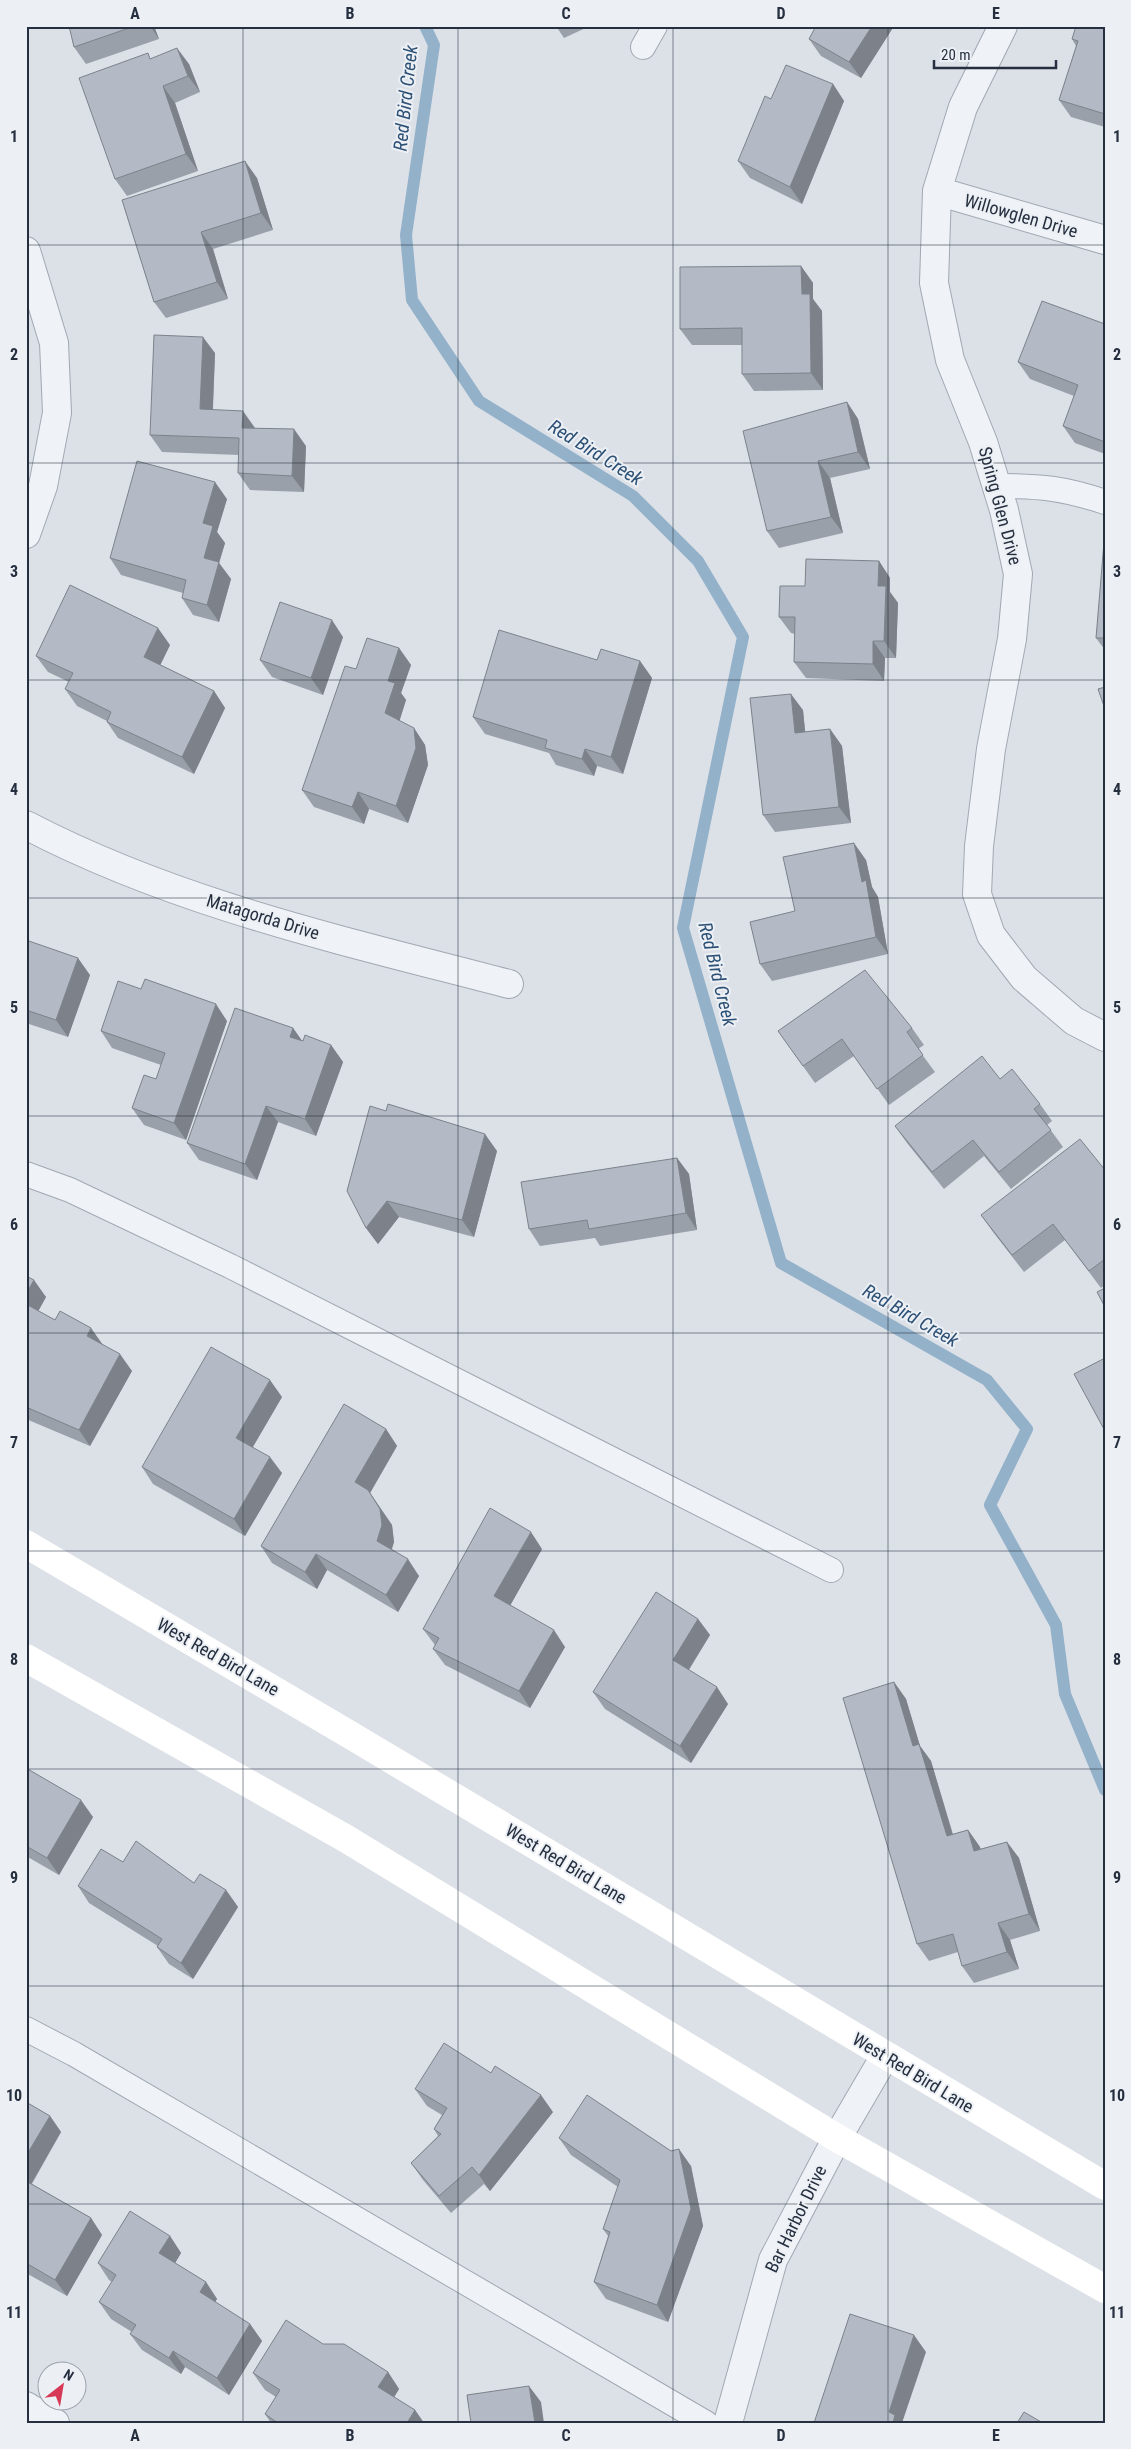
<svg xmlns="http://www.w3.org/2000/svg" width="1131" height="2449" viewBox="0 0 1131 2449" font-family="'Roboto Condensed',sans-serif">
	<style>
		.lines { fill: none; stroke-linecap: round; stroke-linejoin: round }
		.stream { stroke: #94b1ca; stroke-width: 12 }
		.lane-casing { stroke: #a1a8b2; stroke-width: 26 }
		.street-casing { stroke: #a1a8b2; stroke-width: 30 }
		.lane { stroke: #eff2f6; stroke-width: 24 }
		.street { stroke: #eff2f6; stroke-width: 28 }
		.secondary { stroke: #fff; stroke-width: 28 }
		.wall { fill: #9aa0a9 }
		.shaded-wall { fill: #7d828a }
		.building { fill: #b3bac5; stroke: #7d828a }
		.grid { fill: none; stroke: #252f3f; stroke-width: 1; stroke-opacity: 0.55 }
		.labels { text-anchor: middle; stroke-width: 4; stroke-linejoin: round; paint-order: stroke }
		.street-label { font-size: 18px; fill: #252f3f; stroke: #ecf0f5 }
		.water-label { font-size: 19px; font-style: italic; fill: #2d5075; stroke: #ecf0f5 }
		.neatline { fill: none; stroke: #252f3f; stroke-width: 2 }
		.grid-label { font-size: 16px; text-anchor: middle; font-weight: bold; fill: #252f3f }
	</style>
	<rect width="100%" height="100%" fill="#dce1e8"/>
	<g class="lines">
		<path class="stream" d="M 425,26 L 434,45 L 406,235 L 412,300 L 479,401 L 633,496 L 698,561 L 743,637 L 683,928 L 781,1263 L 987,1380 L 1027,1429 L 990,1505 L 1056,1625 L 1065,1694 L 1105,1790"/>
		<defs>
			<path id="lane" d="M 643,47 L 655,26
				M 997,486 C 1041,486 1063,488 1105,502
				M 26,1174 L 70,1190 L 230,1266 L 831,1570
				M 26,2029 L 74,2054 L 706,2423"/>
			<path id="street" d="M 1003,26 L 963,107 L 937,191 L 934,283 L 950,360 L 983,442 L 1004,510 L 1018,574 L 1012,639 L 991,749 L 979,846 L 977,894 L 991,935 L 1024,978 L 1074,1021 L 1105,1037
				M 937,191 L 1105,240
				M 26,251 L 54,343 L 57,413 L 43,486 L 26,534
				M 26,825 C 177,904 345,941 509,984
				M 26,2406 L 55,2423
				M 728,2423 L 773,2260 L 837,2138 L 885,2056"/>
		</defs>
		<use href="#lane" class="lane-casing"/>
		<use href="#street" class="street-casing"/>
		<use href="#lane" class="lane"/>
		<use href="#street" class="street"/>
		<path class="secondary" d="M 26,1544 L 352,1736 L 1105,2186
			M 26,1658 L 345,1838 L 837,2138 L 1105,2289"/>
	</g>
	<path class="wall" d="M 69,26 L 154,26 L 159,39 L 86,64 L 74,47 Z
		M 556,26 L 590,26 L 564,38 Z
		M 894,26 L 861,78 L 821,56 L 809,39 Z
		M 1105,26 L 1105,127 L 1071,117 L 1059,100 L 1076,46 L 1072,39 Z
		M 152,59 L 189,64 L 200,92 L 175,103 L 198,171 L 127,196 L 115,179 Z
		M 833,84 L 844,101 L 802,204 L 750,178 L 738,161 L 771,99 Z
		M 257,178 L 273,230 L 213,249 L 228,299 L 166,318 L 154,302 L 122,200 Z
		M 801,266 L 813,283 L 813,299 L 822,311 L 823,390 L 754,391 L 742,374 L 742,345 L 692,345 L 680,329 Z
		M 1105,324 L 1105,454 L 1075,443 L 1063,426 L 1074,396 L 1030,379 L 1018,362 Z
		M 215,353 L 213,410 L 255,428 L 306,446 L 304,492 L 250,490 L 238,473 L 239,455 L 162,452 L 150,435 Z
		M 847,402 L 858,419 L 870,469 L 830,478 L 843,533 L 779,548 L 767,531 Z
		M 227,499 L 217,532 L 225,543 L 219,563 L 231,579 L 219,622 L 193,615 L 182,598 L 183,593 L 121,575 L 110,558 Z
		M 1105,542 L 1105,650 L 1096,638 Z
		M 879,561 L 890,578 L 890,592 L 898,603 L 896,658 L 885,658 L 884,681 L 806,678 L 794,662 L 795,634 L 791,633 L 779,617 L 805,586 Z
		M 343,637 L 323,695 L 272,677 L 260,660 Z
		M 170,645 L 160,665 L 214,691 L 225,708 L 194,774 L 118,738 L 107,722 L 107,721 L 77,706 L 65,689 L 69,682 L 48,672 L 36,656 Z
		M 399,648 L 411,665 L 401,693 L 406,700 L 399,721 L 414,728 L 425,745 L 428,765 L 408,823 L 369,809 L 364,824 L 314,807 L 302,790 L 356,669 Z
		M 597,660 L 640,661 L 652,678 L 623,774 L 597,766 L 594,776 L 556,765 L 549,753 L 485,734 L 473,717 Z
		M 803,710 L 805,732 L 830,729 L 842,746 L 851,823 L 775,832 L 763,815 Z
		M 866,860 L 872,887 L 878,897 L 888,954 L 772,981 L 760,964 L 795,911 Z
		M 26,940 L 90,975 L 68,1037 L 26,1023 Z
		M 227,1021 L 186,1140 L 144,1125 L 132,1108 L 156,1079 L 161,1065 L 112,1048 L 101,1031 Z
		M 293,1028 L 302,1041 L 331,1045 L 343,1062 L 316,1136 L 278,1122 L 257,1180 L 199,1160 L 187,1143 Z
		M 912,1028 L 924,1045 L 918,1049 L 935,1072 L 889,1105 L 854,1056 L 815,1083 L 778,1031 Z
		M 1000,1079 L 1040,1104 L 1052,1121 L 1047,1125 L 1063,1147 L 1011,1189 L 984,1156 L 944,1189 L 907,1143 L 895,1126 Z
		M 386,1111 L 497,1151 L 474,1237 L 399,1217 L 378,1244 L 366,1228 Z
		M 677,1158 L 689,1174 L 697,1230 L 600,1246 L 595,1238 L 540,1246 L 529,1229 Z
		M 1105,1170 L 1105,1285 L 1101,1288 L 1065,1240 L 1024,1272 L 993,1232 L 981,1215 Z
		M 26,1276 L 46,1297 L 38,1311 L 103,1345 L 132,1371 L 90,1446 L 26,1419 Z
		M 282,1397 L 253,1447 L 282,1473 L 245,1536 L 153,1484 L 142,1467 Z
		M 386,1429 L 397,1446 L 370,1493 L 392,1525 L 394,1542 L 392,1549 L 419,1576 L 398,1612 L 327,1570 L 317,1589 L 272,1563 L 261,1546 Z
		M 542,1549 L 510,1605 L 565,1647 L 530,1708 L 445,1665 L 433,1649 L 435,1645 L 423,1629 Z
		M 698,1619 L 710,1635 L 689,1670 L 728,1704 L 691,1763 L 605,1709 L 593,1692 Z
		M 894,1682 L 906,1699 L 920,1746 L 931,1761 L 953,1834 L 968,1830 L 980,1847 L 980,1849 L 1007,1842 L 1019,1858 L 1040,1931 L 1010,1940 L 1019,1969 L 974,1983 L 962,1966 L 958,1952 L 929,1961 L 917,1944 Z
		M 26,1768 L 93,1817 L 59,1875 L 26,1856 Z
		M 123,1862 L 194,1883 L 226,1890 L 238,1907 L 193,1979 L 169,1964 L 157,1947 L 158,1946 L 89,1903 L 78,1886 Z
		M 415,2089 L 553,2112 L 490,2191 L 484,2184 L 451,2213 L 423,2180 L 411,2163 L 438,2136 L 434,2129 L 442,2115 L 427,2106 Z
		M 26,2102 L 50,2116 L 61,2132 L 32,2184 L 91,2218 L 102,2235 L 67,2296 L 26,2273 Z
		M 559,2138 L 691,2166 L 703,2226 L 668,2322 L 606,2299 L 594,2282 L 608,2236 L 603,2229 L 618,2187 L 571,2155 Z
		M 170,2236 L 181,2253 L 175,2263 L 206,2282 L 217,2299 L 215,2302 L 250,2324 L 262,2341 L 229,2395 L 185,2367 L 181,2374 L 142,2350 L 130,2334 L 132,2332 L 111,2319 L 99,2302 L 112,2282 L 109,2280 L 98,2263 Z
		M 323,2344 L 388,2372 L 399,2389 L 394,2397 L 415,2410 L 424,2423 L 271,2423 L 265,2414 L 276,2397 L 265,2390 L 253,2373 Z"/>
	<path class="shaded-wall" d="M 150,26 L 154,26 L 159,39 Z
		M 872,26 L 894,26 L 861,78 L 849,62 Z
		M 177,48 L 189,64 L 200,92 L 188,76 Z
		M 833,84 L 844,101 L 802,204 L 790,187 Z
		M 163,86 L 175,103 L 198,171 L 186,154 Z
		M 245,161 L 257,178 L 273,230 L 261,213 Z
		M 201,232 L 213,249 L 228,299 L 217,282 Z
		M 801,266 L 813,283 L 813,299 L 822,311 L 823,390 L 811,373 L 802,294 Z
		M 203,337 L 215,353 L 212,426 L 200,409 Z
		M 847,402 L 858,419 L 870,469 L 858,452 Z
		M 243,411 L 255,428 L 242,428 Z
		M 294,429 L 306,446 L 304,492 L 292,476 Z
		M 818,461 L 830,478 L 843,533 L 831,517 Z
		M 215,482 L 227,499 L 217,532 L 225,543 L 219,563 L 231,579 L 219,622 L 207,605 L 203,523 Z
		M 879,561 L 890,578 L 890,592 L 898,603 L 896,658 L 884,641 L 878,586 Z
		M 332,620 L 343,637 L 323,695 L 311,678 Z
		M 158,628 L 170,645 L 156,674 L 144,657 Z
		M 873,641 L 885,658 L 884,681 L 873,664 Z
		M 399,648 L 411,665 L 401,693 L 406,700 L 397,729 L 385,713 L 388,681 Z
		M 640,661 L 652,678 L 623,774 L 611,757 Z
		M 214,691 L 225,708 L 194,774 L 182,757 Z
		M 791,694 L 803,710 L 807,750 L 795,733 Z
		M 414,728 L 425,745 L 428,765 L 408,823 L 396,806 Z
		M 830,729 L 842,746 L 851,823 L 839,807 Z
		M 585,749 L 597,766 L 594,776 L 582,759 Z
		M 358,792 L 369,809 L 364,824 L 352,807 Z
		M 854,843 L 866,860 L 872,887 L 878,897 L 888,954 L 876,937 L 862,882 Z
		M 78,958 L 90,975 L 68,1037 L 56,1020 Z
		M 216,1004 L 227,1021 L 186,1140 L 174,1123 Z
		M 293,1028 L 305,1045 L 290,1037 Z
		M 331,1045 L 343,1062 L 316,1136 L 305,1119 Z
		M 266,1106 L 278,1122 L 257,1180 L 245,1164 Z
		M 485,1134 L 497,1151 L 474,1237 L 462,1220 Z
		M 677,1158 L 689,1174 L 697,1230 L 686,1213 Z
		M 387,1201 L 399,1217 L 378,1244 L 366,1228 Z
		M 34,1280 L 46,1297 L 34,1319 L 26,1308 L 26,1294 Z
		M 91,1328 L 103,1345 L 87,1336 Z
		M 120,1354 L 132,1371 L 90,1446 L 79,1430 Z
		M 270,1380 L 282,1397 L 248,1455 L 236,1438 Z
		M 386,1429 L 397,1446 L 370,1493 L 392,1525 L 394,1542 L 389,1557 L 377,1541 L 355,1482 Z
		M 270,1457 L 282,1473 L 245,1536 L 234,1519 Z
		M 531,1532 L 542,1549 L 506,1613 L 494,1596 Z
		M 316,1554 L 327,1570 L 317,1589 L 305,1572 Z
		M 408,1559 L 419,1576 L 398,1612 L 386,1595 Z
		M 698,1619 L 710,1635 L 684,1677 L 673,1660 Z
		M 554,1630 L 565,1647 L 530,1708 L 519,1691 Z
		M 894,1682 L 906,1699 L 920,1746 L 931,1761 L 958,1853 L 947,1836 L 913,1746 Z
		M 717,1687 L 728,1704 L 691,1763 L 680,1746 Z
		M 81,1800 L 93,1817 L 59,1875 L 47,1858 Z
		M 968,1830 L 980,1847 L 986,1868 L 974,1851 Z
		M 1007,1842 L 1019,1858 L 1040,1931 L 1029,1914 Z
		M 226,1890 L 238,1907 L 193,1979 L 181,1963 Z
		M 998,1923 L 1010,1940 L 1019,1969 L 1007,1952 Z
		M 541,2095 L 553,2112 L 490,2191 L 479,2175 Z
		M 50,2116 L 61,2132 L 27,2191 L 26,2190 L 26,2156 Z
		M 679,2149 L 691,2166 L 703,2226 L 668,2322 L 657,2305 Z
		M 91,2218 L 102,2235 L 67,2296 L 55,2280 Z
		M 170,2236 L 181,2253 L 171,2270 L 159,2253 Z
		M 206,2282 L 217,2299 L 211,2309 L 200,2292 Z
		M 250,2324 L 262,2341 L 229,2395 L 217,2378 Z
		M 914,2335 L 926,2352 L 902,2423 L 893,2423 L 889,2412 Z
		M 173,2351 L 185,2367 L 181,2374 L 169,2358 Z
		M 388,2372 L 399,2389 L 390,2404 L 378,2387 Z
		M 529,2386 L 541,2402 L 544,2423 L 535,2423 Z
		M 415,2410 L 424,2423 L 407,2423 Z"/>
	<path class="building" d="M 69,26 L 135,26 L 74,47 Z
		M 816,26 L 872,26 L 849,62 L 809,39 Z
		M 1076,26 L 1105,26 L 1105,114 L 1059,100 L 1078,41 L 1072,39 Z
		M 177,48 L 188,76 L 163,86 L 186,154 L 115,179 L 79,78 L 148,53 L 150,59 Z
		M 786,65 L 833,84 L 790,187 L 738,161 L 765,96 L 771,99 Z
		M 245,161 L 261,213 L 201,232 L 217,282 L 154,302 L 122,200 Z
		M 801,266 L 802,294 L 810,294 L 811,373 L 742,374 L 742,328 L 680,329 L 680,267 Z
		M 1042,301 L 1105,324 L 1105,442 L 1063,426 L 1078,385 L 1018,362 Z
		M 154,335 L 203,337 L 200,409 L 243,411 L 242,428 L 294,429 L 292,476 L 238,473 L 239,438 L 150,435 Z
		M 847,402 L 858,452 L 818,461 L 831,517 L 767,531 L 743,431 Z
		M 137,461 L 215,482 L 203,523 L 213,526 L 204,558 L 219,562 L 207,605 L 182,598 L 186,580 L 110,558 Z
		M 1104,542 L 1105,542 L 1105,638 L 1096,638 Z
		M 806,559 L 879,561 L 878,586 L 886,586 L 884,641 L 873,641 L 873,664 L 794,662 L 795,617 L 779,617 L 780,586 L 805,586 Z
		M 70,585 L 158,628 L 144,657 L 214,691 L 182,757 L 107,722 L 111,712 L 65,689 L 73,673 L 36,656 Z
		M 280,602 L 332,620 L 311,678 L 260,660 Z
		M 499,630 L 597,660 L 601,649 L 640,661 L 611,757 L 585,749 L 582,759 L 545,748 L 547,740 L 473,717 Z
		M 367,638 L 399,648 L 388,681 L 395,683 L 385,713 L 414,728 L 416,748 L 396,806 L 358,792 L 352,807 L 302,790 L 345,666 L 356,669 Z
		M 1105,687 L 1105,709 L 1098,689 Z
		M 791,694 L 795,733 L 830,729 L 839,807 L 763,815 L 750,698 Z
		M 854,843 L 862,882 L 866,880 L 876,937 L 760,964 L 750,922 L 795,911 L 783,857 Z
		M 26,940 L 78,958 L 56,1020 L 26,1010 Z
		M 865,970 L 912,1028 L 907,1032 L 923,1055 L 877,1089 L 842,1039 L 803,1066 L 778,1031 Z
		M 145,979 L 216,1004 L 174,1123 L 132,1108 L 144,1075 L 156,1079 L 165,1053 L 101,1031 L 118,981 L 141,989 Z
		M 235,1008 L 293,1028 L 290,1037 L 303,1041 L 305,1035 L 331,1045 L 305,1119 L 266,1106 L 245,1164 L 187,1143 Z
		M 982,1056 L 1000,1079 L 1012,1069 L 1040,1104 L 1034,1109 L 1051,1130 L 999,1172 L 973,1140 L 932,1172 L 895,1126 Z
		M 388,1104 L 485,1134 L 462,1220 L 387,1201 L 366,1228 L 347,1191 L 370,1106 L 386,1111 Z
		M 1080,1139 L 1105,1170 L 1105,1259 L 1089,1271 L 1053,1224 L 1012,1255 L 981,1215 Z
		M 677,1158 L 686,1213 L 589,1229 L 587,1220 L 529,1229 L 521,1182 Z
		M 26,1276 L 34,1280 L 26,1294 Z
		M 1105,1288 L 1105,1307 L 1097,1292 Z
		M 26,1304 L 55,1320 L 60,1311 L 91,1328 L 87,1336 L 120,1354 L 79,1430 L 26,1407 Z
		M 211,1347 L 270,1380 L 236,1438 L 270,1457 L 234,1519 L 142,1467 Z
		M 1105,1358 L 1105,1431 L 1074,1374 Z
		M 344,1404 L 386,1429 L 355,1482 L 368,1490 L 380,1509 L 382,1525 L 377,1541 L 408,1559 L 386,1595 L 316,1554 L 305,1572 L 261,1546 Z
		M 490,1508 L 531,1532 L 494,1596 L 554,1630 L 519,1691 L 433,1649 L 439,1638 L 423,1629 Z
		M 656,1592 L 698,1619 L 673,1660 L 717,1687 L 680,1746 L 593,1692 Z
		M 894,1682 L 913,1746 L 919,1744 L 947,1836 L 968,1830 L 974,1851 L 1007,1842 L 1029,1914 L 998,1923 L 1007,1952 L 962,1966 L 953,1934 L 917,1944 L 843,1698 Z
		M 26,1768 L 81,1800 L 47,1858 L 26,1846 Z
		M 136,1841 L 194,1883 L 200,1874 L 226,1890 L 181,1963 L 157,1947 L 162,1939 L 78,1886 L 101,1849 L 123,1862 Z
		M 444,2043 L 491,2073 L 495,2066 L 541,2095 L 479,2175 L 472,2167 L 439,2196 L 411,2163 L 441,2134 L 434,2129 L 447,2108 L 415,2089 Z
		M 587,2095 L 671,2151 L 679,2149 L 691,2209 L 657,2305 L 594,2282 L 610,2232 L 603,2229 L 620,2180 L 559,2138 Z
		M 26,2102 L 50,2116 L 26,2156 Z
		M 26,2181 L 91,2218 L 55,2280 L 26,2263 Z
		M 130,2211 L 170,2236 L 159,2253 L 206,2282 L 200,2292 L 250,2324 L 217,2378 L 173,2351 L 169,2358 L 130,2334 L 136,2325 L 99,2302 L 116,2275 L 98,2263 Z
		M 850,2314 L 914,2335 L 889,2412 L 895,2415 L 893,2423 L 814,2423 Z
		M 286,2320 L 323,2344 L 344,2344 L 388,2372 L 378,2387 L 415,2410 L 407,2423 L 278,2423 L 265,2414 L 280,2390 L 253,2373 Z
		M 529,2386 L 535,2423 L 471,2423 L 467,2395 Z
		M 1024,2412 L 1043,2423 L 1017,2423 Z"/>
	<path class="grid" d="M 243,26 L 243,2423M 458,26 L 458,2423M 673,26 L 673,2423M 888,26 L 888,2423M 26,245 L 1105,245M 26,463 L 1105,463M 26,680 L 1105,680M 26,898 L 1105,898M 26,1116 L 1105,1116M 26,1333 L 1105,1333M 26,1551 L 1105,1551M 26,1769 L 1105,1769M 26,1986 L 1105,1986M 26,2204 L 1105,2204"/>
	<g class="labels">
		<g class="street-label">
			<text transform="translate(1021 216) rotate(16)" y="6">Willowglen Drive</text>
			<text transform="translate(1000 506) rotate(75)" y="6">Spring Glen Drive</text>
			<text transform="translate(263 917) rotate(17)" y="6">Matagorda Drive</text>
			<text transform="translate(218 1657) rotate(30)" y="6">West Red Bird Lane</text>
			<text transform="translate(566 1864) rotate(31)" y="6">West Red Bird Lane</text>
			<text transform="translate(913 2073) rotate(31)" y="6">West Red Bird Lane</text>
			<text transform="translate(796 2219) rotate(-64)" y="6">Bar Harbor Drive</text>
		</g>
		<g class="water-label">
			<text transform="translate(405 98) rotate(-84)" y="7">Red Bird Creek</text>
			<text transform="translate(596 452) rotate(32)" y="7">Red Bird Creek</text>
			<text transform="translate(718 974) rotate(76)" y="7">Red Bird Creek</text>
			<text transform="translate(911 1315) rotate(30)" y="7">Red Bird Creek</text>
		</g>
	</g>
	<rect width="1131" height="2449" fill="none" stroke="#ecf0f5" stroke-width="55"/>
	<g transform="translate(62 2386) rotate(31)"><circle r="24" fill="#ecf0f5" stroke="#9ca3ac"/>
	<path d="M0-4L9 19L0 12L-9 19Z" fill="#d63855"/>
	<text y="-8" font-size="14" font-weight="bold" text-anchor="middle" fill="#252f3f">N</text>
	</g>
	<path d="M934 60v8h122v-8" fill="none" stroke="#252f3f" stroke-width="2.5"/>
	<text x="941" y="60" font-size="15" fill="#252f3f" stroke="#ecf0f5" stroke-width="4" paint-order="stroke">20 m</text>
	<rect x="28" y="28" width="1076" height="2394" class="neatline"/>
	<g class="grid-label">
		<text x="135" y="19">A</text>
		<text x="350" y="19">B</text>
		<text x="566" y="19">C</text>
		<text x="781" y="19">D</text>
		<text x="996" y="19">E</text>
		<text x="14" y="142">1</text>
		<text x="1117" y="142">1</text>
		<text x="14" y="360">2</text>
		<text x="1117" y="360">2</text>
		<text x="14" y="577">3</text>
		<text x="1117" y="577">3</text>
		<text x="14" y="795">4</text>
		<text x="1117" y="795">4</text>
		<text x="14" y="1013">5</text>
		<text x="1117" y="1013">5</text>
		<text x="14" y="1230">6</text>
		<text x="1117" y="1230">6</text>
		<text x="14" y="1448">7</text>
		<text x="1117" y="1448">7</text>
		<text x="14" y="1665">8</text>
		<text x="1117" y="1665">8</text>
		<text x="14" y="1883">9</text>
		<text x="1117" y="1883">9</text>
		<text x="14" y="2101">10</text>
		<text x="1117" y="2101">10</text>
		<text x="14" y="2318">11</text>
		<text x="1117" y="2318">11</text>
		<text x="135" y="2441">A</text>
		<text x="350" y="2441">B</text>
		<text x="566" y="2441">C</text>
		<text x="781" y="2441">D</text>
		<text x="996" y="2441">E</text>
	</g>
</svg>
